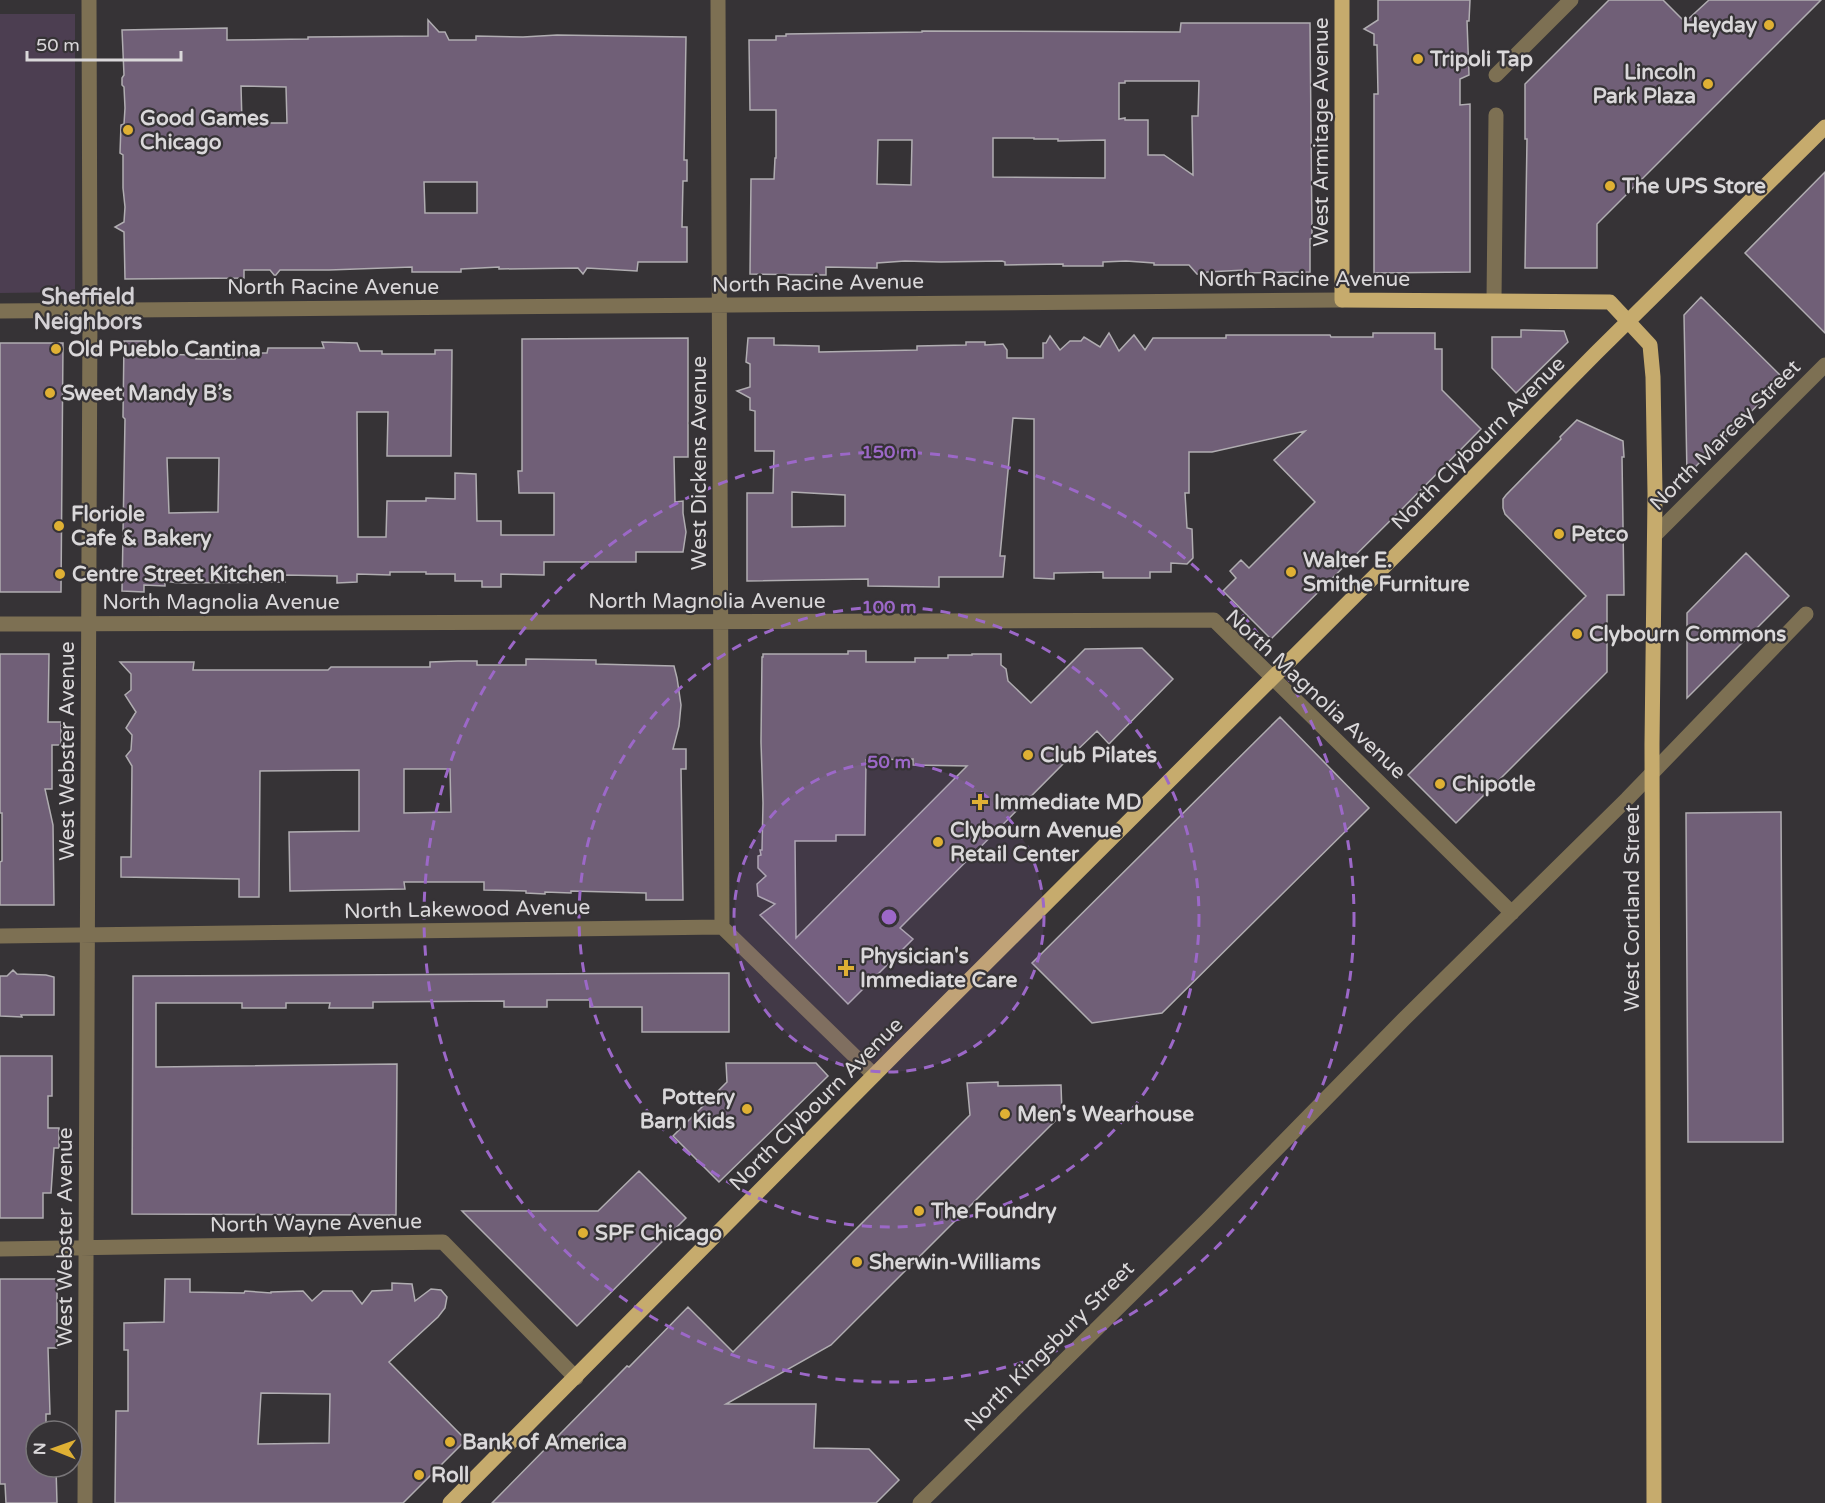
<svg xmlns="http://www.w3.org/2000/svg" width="1825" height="1503" viewBox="0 0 1825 1503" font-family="'Varela Round',sans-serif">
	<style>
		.green { fill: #4c3e51 }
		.building { fill: #705f77; stroke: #b0adb1; stroke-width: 1.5; fill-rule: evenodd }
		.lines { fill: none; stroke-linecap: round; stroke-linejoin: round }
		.minor { stroke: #7d7053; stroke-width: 15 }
		.major { stroke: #c6ab6d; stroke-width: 15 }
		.ring { fill: none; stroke: #9c68c8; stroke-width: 3; stroke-dasharray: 10 8 }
		.poi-dot { fill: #dfb034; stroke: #363336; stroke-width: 2 }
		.labels { text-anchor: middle; stroke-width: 4.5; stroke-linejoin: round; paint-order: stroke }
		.poi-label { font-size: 21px; font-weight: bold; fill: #dad8da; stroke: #363336; text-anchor: start }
		.street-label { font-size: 21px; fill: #dad8da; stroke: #363336 }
		.neighbourhood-label { font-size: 22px; font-weight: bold; fill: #d4d1d5; stroke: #363336 }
		.centre { fill: #9c68c8; stroke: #363336; stroke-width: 3 }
		.ring-label { font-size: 18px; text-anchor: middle; font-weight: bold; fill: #9c68c8; stroke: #363336; stroke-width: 4.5; stroke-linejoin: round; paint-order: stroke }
	</style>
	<rect width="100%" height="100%" fill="#363336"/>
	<path class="green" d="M 0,14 L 75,14 L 75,292 L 0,293 Z"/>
	<path class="building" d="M 1378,0 L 1470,0 L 1469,21 L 1467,21 L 1469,75 L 1460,79 L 1460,105 L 1470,104 L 1470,272 L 1374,273 L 1374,94 L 1378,94 L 1377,45 L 1374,45 L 1374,34 L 1364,29 L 1378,20 Z
		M 1609,0 L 1663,0 L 1685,22 L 1709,0 L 1821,0 L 1597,224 L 1597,268 L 1525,268 L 1527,139 L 1525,139 L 1525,84 Z
		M 428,20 L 439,32 L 445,32 L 449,40 L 476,40 L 476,36 L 523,37 L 557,35 L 686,37 L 684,160 L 687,160 L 687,181 L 683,181 L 682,227 L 687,227 L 687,262 L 638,262 L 637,271 L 587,268 L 583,274 L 578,268 L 499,269 L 499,267 L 461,269 L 461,272 L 412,272 L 412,267 L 329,270 L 280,270 L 275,276 L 270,270 L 244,270 L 244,278 L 125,279 L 124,232 L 115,227 L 124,222 L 125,207 L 123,188 L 123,155 L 120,153 L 121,125 L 124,124 L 125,108 L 124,87 L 122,85 L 122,78 L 124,75 L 122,30 L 227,28 L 227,40 L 308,39 L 308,37 L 428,36 ZM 241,86 L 286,87 L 287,123 L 242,123 ZM 424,182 L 477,182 L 477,213 L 425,213 Z
		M 1181,23 L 1310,23 L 1312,238 L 1310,239 L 1310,272 L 1245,273 L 1245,270 L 1207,272 L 1204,275 L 1197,274 L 1189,265 L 1154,265 L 1154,263 L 1126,261 L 1103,262 L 1103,266 L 1063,266 L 1063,264 L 1005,265 L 1005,262 L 1002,261 L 941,262 L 905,261 L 877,263 L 877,268 L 826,267 L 826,275 L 750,274 L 751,179 L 774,179 L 775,158 L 776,158 L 776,110 L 750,110 L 749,40 L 776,40 L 776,36 L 786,36 L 786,34 L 922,32 L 922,31 L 1180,32 ZM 1125,81 L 1199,81 L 1198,116 L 1192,116 L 1193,175 L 1164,155 L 1148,155 L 1148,120 L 1125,120 L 1125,118 L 1119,119 L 1119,83 L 1125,83 ZM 993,138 L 1034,138 L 1034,139 L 1058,139 L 1058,141 L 1105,140 L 1105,178 L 993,177 ZM 878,140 L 912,140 L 911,185 L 877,184 Z
		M 1825,172 L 1825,333 L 1745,253 Z
		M 1701,297 L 1784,379 L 1687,475 L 1684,315 Z
		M 1521,330 L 1564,331 L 1568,342 L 1516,393 L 1492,368 L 1492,337 L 1521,337 Z
		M 1109,333 L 1119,351 L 1134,335 L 1145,350 L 1153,338 L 1226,338 L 1226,335 L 1330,335 L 1331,337 L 1373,337 L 1373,333 L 1435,333 L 1435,349 L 1442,349 L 1442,390 L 1481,429 L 1403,508 L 1271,639 L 1223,591 L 1236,578 L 1230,571 L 1241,560 L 1249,568 L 1315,502 L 1274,460 L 1305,431 L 1212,452 L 1189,452 L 1189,493 L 1185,493 L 1187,528 L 1192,529 L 1193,558 L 1187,564 L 1171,563 L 1171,572 L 1150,572 L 1150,578 L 1103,578 L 1103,572 L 1054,573 L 1054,579 L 1034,578 L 1034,419 L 1013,418 L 1000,556 L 1005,556 L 1003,577 L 939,577 L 939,587 L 868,586 L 868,579 L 747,581 L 747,493 L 773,493 L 774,451 L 755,451 L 755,411 L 750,410 L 750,398 L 737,391 L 750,387 L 750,364 L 746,362 L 748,338 L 774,338 L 774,345 L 819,346 L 819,352 L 917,350 L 917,346 L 966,345 L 966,342 L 985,342 L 985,345 L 1003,344 L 1007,350 L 1007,358 L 1043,358 L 1043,343 L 1046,343 L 1050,336 L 1060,350 L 1070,341 L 1081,341 L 1084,337 L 1100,347 ZM 792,492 L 845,495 L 845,526 L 792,527 Z
		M 688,338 L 688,457 L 674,457 L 675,502 L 683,501 L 683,513 L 686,532 L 683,552 L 636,552 L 636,562 L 544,562 L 544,575 L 501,574 L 501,587 L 482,587 L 482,581 L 455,581 L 455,574 L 426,574 L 426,572 L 390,572 L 390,575 L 357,574 L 357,582 L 337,583 L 337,576 L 285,575 L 285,582 L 178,583 L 165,581 L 165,586 L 144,585 L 144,592 L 122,591 L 125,419 L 123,417 L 124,341 L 147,341 L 147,354 L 196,355 L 196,359 L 235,359 L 235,353 L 267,353 L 268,348 L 324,348 L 322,342 L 357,343 L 360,351 L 382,351 L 382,354 L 435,354 L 435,350 L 452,350 L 451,456 L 387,456 L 388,412 L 357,412 L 358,537 L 386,537 L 387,501 L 426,501 L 426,498 L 455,499 L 455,473 L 476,474 L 477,521 L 501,521 L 501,535 L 554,535 L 554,493 L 519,493 L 518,471 L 522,471 L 522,339 ZM 167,458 L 219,458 L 218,512 L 169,513 Z
		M 0,343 L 63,343 L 61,592 L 0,592 Z
		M 1577,420 L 1623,441 L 1624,457 L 1622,457 L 1624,595 L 1607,595 L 1607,672 L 1456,823 L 1408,775 L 1586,596 L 1505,514 L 1503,508 L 1503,499 L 1506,495 L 1561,439 L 1560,437 Z
		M 1746,553 L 1789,596 L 1687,698 L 1687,613 Z
		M 1142,648 L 1173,679 L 1109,744 L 1097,731 L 1070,757 L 900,928 L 913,939 L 848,1004 L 760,915 L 775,904 L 758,896 L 757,884 L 766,876 L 758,868 L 758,856 L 761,855 L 760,850 L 762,850 L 763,803 L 761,742 L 762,657 L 763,657 L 763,654 L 848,654 L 848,651 L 866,651 L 866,662 L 915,662 L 915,658 L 948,658 L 948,655 L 972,655 L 972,654 L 1001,654 L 1001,665 L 1006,669 L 1008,681 L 1031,703 L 1085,649 ZM 913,759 L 913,765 L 967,766 L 796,938 L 795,841 L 836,841 L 836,835 L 865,835 L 866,760 Z
		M 0,654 L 49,654 L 48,722 L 61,722 L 61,745 L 52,745 L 52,789 L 45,789 L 53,825 L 54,905 L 0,905 L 0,862 L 2,861 L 2,813 L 0,813 Z
		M 526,659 L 596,660 L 596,664 L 674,666 L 677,678 L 681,705 L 679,726 L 673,749 L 686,749 L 686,769 L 681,769 L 683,900 L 646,900 L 646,893 L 571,891 L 571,893 L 545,892 L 545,894 L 526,893 L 526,891 L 484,890 L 484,882 L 404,882 L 405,889 L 290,891 L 289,832 L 359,831 L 359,770 L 260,771 L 259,897 L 239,897 L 239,879 L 121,877 L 121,857 L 131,857 L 132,766 L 126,756 L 131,750 L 132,735 L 126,728 L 136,712 L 125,695 L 131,690 L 131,674 L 120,662 L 194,662 L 193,670 L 328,670 L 331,667 L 430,667 L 430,662 L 458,661 L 477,661 L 477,665 L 526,665 ZM 404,769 L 450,769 L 451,812 L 404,813 Z
		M 1280,717 L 1369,808 L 1162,1013 L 1092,1023 L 1032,963 Z
		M 1781,812 L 1783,1142 L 1688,1142 L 1686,813 Z
		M 13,970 L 17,974 L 46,975 L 54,977 L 54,1015 L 21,1015 L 22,1017 L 0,1016 L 0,976 L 7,976 Z
		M 729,973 L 729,1032 L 642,1032 L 642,1007 L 590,1007 L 590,1000 L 547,1000 L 547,1007 L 504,1007 L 504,1001 L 373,1002 L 373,1008 L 329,1008 L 330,1003 L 286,1003 L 286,1008 L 242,1008 L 242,1003 L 156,1003 L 156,1067 L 397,1064 L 396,1215 L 132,1214 L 133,976 Z
		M 0,1056 L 52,1056 L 52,1096 L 48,1096 L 48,1128 L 59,1128 L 59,1148 L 54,1148 L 51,1193 L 43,1193 L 43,1218 L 0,1218 Z
		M 726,1063 L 816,1063 L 828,1076 L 719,1182 L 673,1136 L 727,1082 Z
		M 998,1082 L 998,1086 L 1061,1085 L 1062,1114 L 831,1345 L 726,1404 L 816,1404 L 814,1448 L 869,1449 L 899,1480 L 876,1503 L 492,1503 L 627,1366 L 629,1367 L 688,1307 L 733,1352 L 970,1115 L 967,1083 Z
		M 639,1171 L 686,1218 L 577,1326 L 462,1211 L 598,1211 Z
		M 0,1279 L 57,1279 L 57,1348 L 48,1348 L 50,1414 L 46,1414 L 46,1431 L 36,1431 L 36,1467 L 56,1467 L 57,1503 L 6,1503 L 5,1484 L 0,1484 Z
		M 165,1279 L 190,1279 L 190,1292 L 244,1293 L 245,1291 L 271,1293 L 271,1292 L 303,1291 L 312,1301 L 323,1291 L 352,1291 L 362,1304 L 372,1291 L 392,1290 L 392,1283 L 412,1284 L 415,1301 L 431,1289 L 441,1290 L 447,1297 L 445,1308 L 438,1317 L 389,1362 L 466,1440 L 403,1503 L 115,1503 L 116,1411 L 128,1411 L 128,1350 L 124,1350 L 124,1323 L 164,1322 ZM 261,1393 L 330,1394 L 329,1443 L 258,1444 Z"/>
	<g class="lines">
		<path class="minor" d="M 718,0 L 722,927
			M 1496,75 L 1571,0
			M 1494,300 L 1496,115
			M 0,311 L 1342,300
			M 1655,535 L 1825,365
			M 0,624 L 1214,620 L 1512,913
			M 0,936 L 722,927 L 874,1075
			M 0,1249 L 443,1242 L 576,1378
			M 85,1503 L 90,310 L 89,0
			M 920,1503 L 1207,1220 L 1403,1020 L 1627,799 L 1806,614"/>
		<path class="major" d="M 1342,0 L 1342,300 L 1610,302 L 1650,345 L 1653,377 L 1655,494 L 1652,744 L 1654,1503
			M 450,1503 L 898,1051 L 1430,521 L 1596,353 L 1825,127"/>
	</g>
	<circle cx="889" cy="917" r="155" fill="#9c68c8" fill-opacity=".12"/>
	<g class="ring">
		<circle cx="889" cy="917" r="155"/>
		<circle cx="889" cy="917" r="310"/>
		<circle cx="889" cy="917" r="465"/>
	</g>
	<g class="poi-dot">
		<circle cx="1769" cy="25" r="6"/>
		<circle cx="1418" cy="59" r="6"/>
		<circle cx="1708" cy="84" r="6"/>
		<circle cx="128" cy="130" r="6"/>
		<circle cx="1610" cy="186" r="6"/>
		<circle cx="56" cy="349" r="6"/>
		<circle cx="50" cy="393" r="6"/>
		<circle cx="59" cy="526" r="6"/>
		<circle cx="1559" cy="534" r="6"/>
		<circle cx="1291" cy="572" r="6"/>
		<circle cx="60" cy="574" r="6"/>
		<circle cx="1577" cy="634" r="6"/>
		<circle cx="1028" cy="755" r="6"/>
		<circle cx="1440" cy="784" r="6"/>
		<path d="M977 793h6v6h6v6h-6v6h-6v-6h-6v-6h6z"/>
		<circle cx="938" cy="842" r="6"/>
		<path d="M843 959h6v6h6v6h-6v6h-6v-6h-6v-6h6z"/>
		<circle cx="747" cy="1109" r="6"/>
		<circle cx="1005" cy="1114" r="6"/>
		<circle cx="919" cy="1211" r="6"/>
		<circle cx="583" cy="1233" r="6"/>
		<circle cx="857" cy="1262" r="6"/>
		<circle cx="450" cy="1442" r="6"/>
		<circle cx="419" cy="1475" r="6"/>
	</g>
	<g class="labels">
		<g class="poi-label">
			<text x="1757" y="32" text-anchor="end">Heyday</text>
			<text x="1430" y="66">Tripoli Tap</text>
			<text x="1696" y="79" text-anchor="end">Lincoln<tspan x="1696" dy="24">Park Plaza</tspan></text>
			<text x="140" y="125">Good Games<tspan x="140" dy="24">Chicago</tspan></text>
			<text x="1622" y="193">The UPS Store</text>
			<text x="68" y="356">Old Pueblo Cantina</text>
			<text x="62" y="400">Sweet Mandy B’s</text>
			<text x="71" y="521">Floriole<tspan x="71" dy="24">Cafe &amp; Bakery</tspan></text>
			<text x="1571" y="541">Petco</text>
			<text x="1303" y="567">Walter E.<tspan x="1303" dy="24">Smithe Furniture</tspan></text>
			<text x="72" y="581">Centre Street Kitchen</text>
			<text x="1589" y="641">Clybourn Commons</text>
			<text x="1040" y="762">Club Pilates</text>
			<text x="1452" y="791">Chipotle</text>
			<text x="994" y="809">Immediate MD</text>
			<text x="950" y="837">Clybourn Avenue<tspan x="950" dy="24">Retail Center</tspan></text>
			<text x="860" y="963">Physician's<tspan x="860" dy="24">Immediate Care</tspan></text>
			<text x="735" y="1104" text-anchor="end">Pottery<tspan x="735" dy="24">Barn Kids</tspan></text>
			<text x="1017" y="1121">Men's Wearhouse</text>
			<text x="931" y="1218">The Foundry</text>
			<text x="595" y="1240">SPF Chicago</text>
			<text x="869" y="1269">Sherwin-Williams</text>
			<text x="462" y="1449">Bank of America</text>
			<text x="431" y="1482">Roll</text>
		</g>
		<g class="street-label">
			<text transform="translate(1321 132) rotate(-90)" y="7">West Armitage Avenue</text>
			<text x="1304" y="286">North Racine Avenue</text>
			<text transform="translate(818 283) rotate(-1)" y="7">North Racine Avenue</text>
			<text x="333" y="294">North Racine Avenue</text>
			<text transform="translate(1725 435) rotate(-45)" y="7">North Marcey Street</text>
			<text transform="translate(1478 443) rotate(-45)" y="7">North Clybourn Avenue</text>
			<text transform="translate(699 463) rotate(-90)" y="7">West Dickens Avenue</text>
			<text x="707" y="608">North Magnolia Avenue</text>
			<text x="221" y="609">North Magnolia Avenue</text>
			<text transform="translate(1316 694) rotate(43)" y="7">North Magnolia Avenue</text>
			<text transform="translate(67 751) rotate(-90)" y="7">West Webster Avenue</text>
			<text transform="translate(1632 908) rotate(-90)" y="7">West Cortland Street</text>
			<text transform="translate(467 909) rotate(-1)" y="7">North Lakewood Avenue</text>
			<text transform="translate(816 1104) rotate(-45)" y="7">North Clybourn Avenue</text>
			<text transform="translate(316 1223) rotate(-1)" y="7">North Wayne Avenue</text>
			<text transform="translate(65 1237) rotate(-90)" y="7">West Webster Avenue</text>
			<text transform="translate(1049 1346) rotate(-45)" y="7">North Kingsbury Street</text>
		</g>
		<g class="neighbourhood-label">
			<text x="88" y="304">Sheffield<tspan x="88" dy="25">Neighbors</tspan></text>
		</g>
	</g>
	<circle cx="889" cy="917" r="9" class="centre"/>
	<g class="ring-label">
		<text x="889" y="458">150 m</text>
		<text x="889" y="613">100 m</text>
		<text x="889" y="768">50 m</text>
	</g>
	<g transform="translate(54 1449) rotate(271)"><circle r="28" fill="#363336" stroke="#787578" stroke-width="1.5"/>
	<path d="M0-4.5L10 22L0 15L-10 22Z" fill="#dfb034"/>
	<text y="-9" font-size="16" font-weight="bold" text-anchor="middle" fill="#dad8da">N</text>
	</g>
	<path d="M27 51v9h154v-9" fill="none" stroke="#dad8da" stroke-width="3"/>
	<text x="36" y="51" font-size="18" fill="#dad8da" stroke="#363336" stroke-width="4.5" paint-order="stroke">50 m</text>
</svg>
